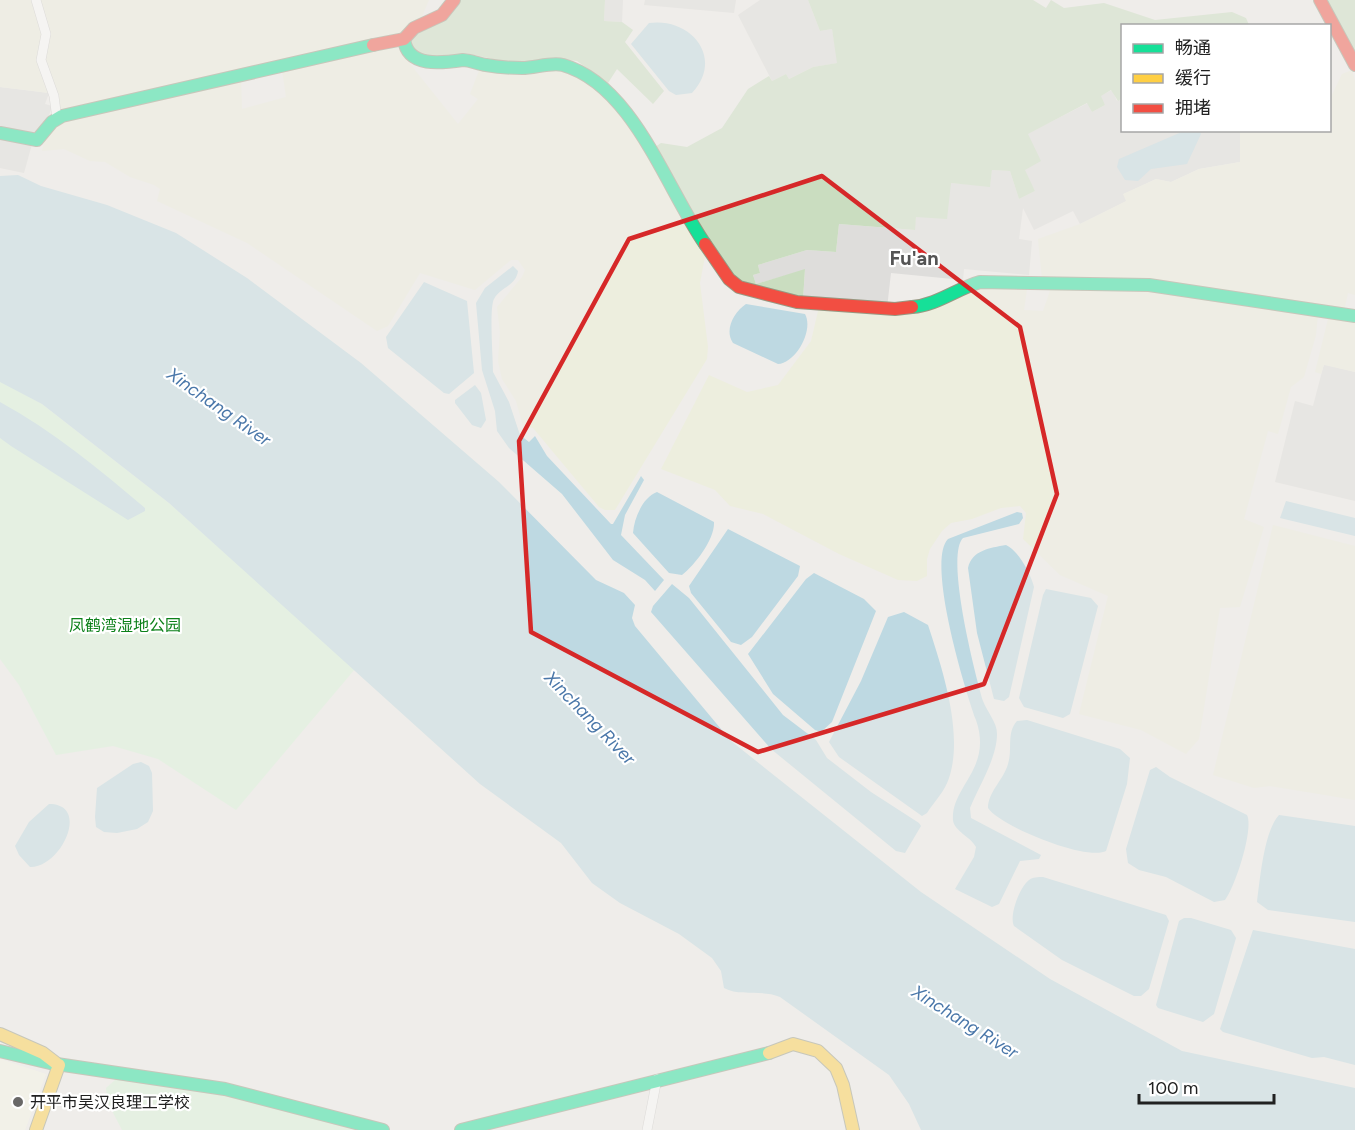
<svg xmlns="http://www.w3.org/2000/svg" width="1355" height="1130" viewBox="0 0 1355 1130" font-family="Figtree,'Noto Sans SC',sans-serif">
	<style>
		.residential { fill: #dedddb }
		.education { fill: #f7f7e6 }
		.farmland { fill: #edeede }
		.forest { fill: #caddc0 }
		.park { fill: #d9f4da }
		.water { fill: #bed9e2 }
		.lines { fill: none; stroke-linecap: round; stroke-linejoin: round }
		.street-casing { stroke: #c8c7c6; stroke-width: 10 }
		.fast-casing { stroke: #979982; stroke-width: 14 }
		.slow-casing { stroke: #979982; stroke-width: 14 }
		.jam-casing { stroke: #979982; stroke-width: 14 }
		.street { stroke: #fdfcfc; stroke-width: 9 }
		.fast { stroke: #16e098; stroke-width: 12 }
		.slow { stroke: #ffcf43; stroke-width: 12 }
		.jam { stroke: #f24e42; stroke-width: 12 }
		.marked { fill: none; stroke: #d62828; stroke-width: 4.5; stroke-linejoin: round }
		.poi-dot { fill: #696867; stroke: #fff; stroke-width: 2 }
		.labels { text-anchor: middle; stroke-width: 4.5; stroke-linejoin: round; paint-order: stroke }
		.park-label { font-size: 16px; fill: #0d811a; stroke: #fff }
		.poi-label { font-size: 16px; fill: #212121; stroke: #fff; text-anchor: start }
		.water-label { font-size: 18px; font-style: italic; fill: #4a77a9; stroke: #fff }
		.quarter-label { font-size: 20px; font-weight: bold; fill: #545454; stroke: #fff }
	</style>
	<rect width="100%" height="100%" fill="#efedea"/>
	<path class="residential" d="M 605,0 L 623,0 L 622,22 L 604,21 Z
		M 645,0 L 736,0 L 734,13 L 644,5 Z
		M 760,0 L 808,0 L 820,31 L 832,29 L 838,63 L 813,67 L 789,79 L 786,74 L 772,81 L 738,15 Z
		M 0,87 L 49,93 L 45,104 L 52,106 L 40,144 L 32,144 L 24,173 L 0,168 Z
		M 1112,90 L 1117,101 L 1122,98 L 1122,130 L 1240,131 L 1240,162 L 1199,169 L 1171,182 L 1156,179 L 1124,194 L 1127,201 L 1080,224 L 1073,211 L 1034,230 L 1023,208 L 1019,239 L 1032,241 L 1029,275 L 964,269 L 963,280 L 891,273 L 887,308 L 803,300 L 805,270 L 756,284 L 753,275 L 760,273 L 758,265 L 807,250 L 836,252 L 839,224 L 914,230 L 916,217 L 951,183 L 990,186 L 992,170 L 1010,171 L 1019,199 L 1035,191 L 1024,170 L 1027,134 L 1088,103 L 1092,112 L 1105,105 L 1100,96 Z
		M 1324,364 L 1355,372 L 1355,501 L 1275,482 L 1295,401 L 1313,406 Z"/>
	<path class="education" d="M 0,1059 L 46,1074 L 25,1130 L 0,1130 Z"/>
	<path class="farmland" d="M 0,0 L 32,0 L 43,41 L 37,56 L 49,93 L 0,87 Z
		M 39,0 L 429,0 L 420,21 L 400,39 L 62,113 L 43,61 L 48,44 Z
		M 395,45 L 458,124 L 478,99 L 470,94 L 480,68 L 536,74 L 558,69 L 589,79 L 625,116 L 706,251 L 700,283 L 708,347 L 707,359 L 615,510 L 605,510 L 599,507 L 533,428 L 523,426 L 516,401 L 502,379 L 498,361 L 500,332 L 497,307 L 522,277 L 525,270 L 518,260 L 511,260 L 475,290 L 420,273 L 388,326 L 377,331 L 247,243 L 157,201 L 160,189 L 154,185 L 130,177 L 105,162 L 90,161 L 64,149 L 42,151 L 45,139 L 57,121 L 241,79 L 242,109 L 286,97 L 282,69 Z
		M 1352,70 L 1355,81 L 1355,295 L 1348,293 L 1344,311 L 1042,279 L 1038,239 L 1080,224 L 1126,201 L 1123,194 L 1156,179 L 1171,182 L 1199,169 L 1240,162 L 1240,131 L 1330,130 L 1330,99 L 1342,74 Z
		M 975,285 L 1027,289 L 1024,310 L 1043,311 L 1051,288 L 1155,288 L 1318,314 L 1316,335 L 1304,377 L 1291,387 L 1278,434 L 1268,431 L 1244,519 L 1264,527 L 1240,607 L 1220,608 L 1199,739 L 1186,754 L 1141,730 L 1079,714 L 1108,596 L 1060,575 L 1023,539 L 1026,513 L 1020,506 L 1001,508 L 972,519 L 951,523 L 942,531 L 930,549 L 927,559 L 927,576 L 917,581 L 898,580 L 839,554 L 763,514 L 730,506 L 715,490 L 661,469 L 709,375 L 747,392 L 778,385 L 811,341 L 818,311 L 904,313 Z
		M 1329,315 L 1355,321 L 1355,372 L 1324,365 L 1321,374 L 1315,372 Z
		M 1273,525 L 1355,546 L 1355,800 L 1270,786 L 1254,788 L 1213,775 Z"/>
	<path class="forest" d="M 458,0 L 605,0 L 604,21 L 622,22 L 633,30 L 625,42 L 664,91 L 653,104 L 617,69 L 608,83 L 577,61 L 561,59 L 520,65 L 465,53 L 439,59 L 416,54 L 411,48 L 411,36 Z
		M 808,0 L 1033,0 L 1046,8 L 1051,0 L 1064,8 L 1104,3 L 1155,20 L 1232,12 L 1246,18 L 1249,25 L 1122,26 L 1122,98 L 1118,101 L 1111,90 L 1101,96 L 1105,105 L 1092,112 L 1087,103 L 1028,134 L 1041,161 L 1025,170 L 1035,191 L 1019,199 L 1010,171 L 992,170 L 990,187 L 951,183 L 947,219 L 916,217 L 915,230 L 839,224 L 836,252 L 807,250 L 758,265 L 760,273 L 753,275 L 756,284 L 805,269 L 803,300 L 738,282 L 697,227 L 652,149 L 661,143 L 687,147 L 722,128 L 748,89 L 769,76 L 772,81 L 786,74 L 789,79 L 813,67 L 837,63 L 832,29 L 820,31 Z
		M 1326,0 L 1355,0 L 1355,52 Z"/>
	<path class="park" d="M 0,381 L 42,404 L 169,503 L 355,669 L 236,810 L 158,759 L 113,746 L 56,755 L 19,685 L 0,659 Z
		M 115,1080 C 194,1079 280,1110 357,1130 L 122,1130 L 107,1101 L 106,1088 Z"/>
	<path class="water" d="M 649,23 C 690,17 725,57 692,93 L 676,95 L 669,91 L 631,44 Z
		M 1184,131 L 1199,131 L 1201,134 L 1187,164 L 1151,169 L 1138,181 L 1125,180 L 1117,167 L 1119,159 Z
		M 18,175 L 41,186 L 107,205 L 176,233 L 247,278 L 361,363 L 499,482 L 596,580 L 624,593 L 635,605 L 632,618 L 635,626 L 731,741 L 921,892 L 1050,979 L 1182,1051 L 1355,1088 L 1355,1130 L 921,1130 L 909,1104 L 889,1075 L 780,997 C 762,989 741,997 724,988 L 721,971 L 712,958 L 679,934 L 620,903 L 592,883 L 561,843 L 480,784 L 169,503 L 42,404 L 0,382 L 0,176 Z
		M 513,266 L 518,271 C 516,286 500,287 494,299 C 489,308 493,358 493,372 L 509,402 L 520,435 L 529,442 L 535,436 L 547,456 L 611,524 L 613,524 L 641,476 L 644,480 L 625,515 L 621,535 L 664,580 L 655,591 L 645,580 L 613,560 L 562,494 L 509,448 L 497,431 L 495,411 L 482,370 L 476,303 L 485,288 Z
		M 424,282 L 467,301 L 474,373 L 449,394 L 444,393 L 388,348 L 386,337 Z
		M 746,304 L 805,314 C 814,330 796,363 778,364 L 733,343 C 724,330 734,312 746,304 Z
		M 475,385 L 481,393 L 486,420 L 481,428 L 472,425 L 455,403 L 455,400 Z
		M 0,402 C 53,431 99,469 145,508 L 145,511 L 128,520 L 11,446 L 0,438 Z
		M 657,492 L 714,522 C 715,539 695,565 682,575 L 669,573 L 633,533 C 634,518 643,497 657,492 Z
		M 1286,501 L 1355,518 L 1355,536 L 1280,518 Z
		M 1017,512 L 1022,513 L 1023,518 L 1019,524 L 963,538 C 945,556 975,674 983,701 C 987,712 997,722 997,734 C 997,758 979,786 970,808 L 971,818 L 1041,855 L 1039,859 L 1020,861 L 999,904 L 992,907 L 955,889 L 974,857 L 976,847 C 971,837 954,831 953,820 C 951,786 993,769 976,720 C 965,690 926,561 948,539 Z
		M 728,529 L 800,566 L 798,576 L 752,637 L 741,645 L 731,642 L 691,593 L 689,586 Z
		M 1006,545 C 1018,550 1031,574 1034,587 L 1009,697 L 1004,701 L 994,699 L 977,633 L 968,568 C 972,550 990,548 1006,545 Z
		M 814,573 L 864,599 L 876,611 L 832,722 L 821,732 L 815,730 L 773,694 L 748,654 L 806,579 Z
		M 672,584 L 689,598 L 783,715 L 816,740 L 827,758 L 871,792 L 919,823 L 921,826 L 905,853 L 896,851 L 771,749 L 651,612 L 653,606 Z
		M 1046,589 L 1091,598 L 1098,606 L 1070,714 L 1063,718 L 1024,707 L 1019,698 L 1043,595 Z
		M 904,612 L 928,625 C 942,668 964,733 949,778 C 945,791 934,802 927,813 L 922,816 L 839,757 L 829,742 L 861,681 L 888,617 Z
		M 1027,720 L 1120,749 L 1130,758 L 1127,784 L 1106,851 C 1086,861 1000,826 988,808 C 988,792 1004,779 1008,764 C 1013,749 1006,733 1017,721 Z
		M 141,762 L 149,766 L 152,773 L 153,811 L 148,822 L 137,829 L 117,833 L 104,832 L 96,827 L 95,817 L 97,788 L 133,764 Z
		M 1156,767 L 1170,777 L 1247,815 C 1254,829 1235,887 1225,900 L 1214,902 L 1166,877 L 1139,870 L 1128,863 L 1126,849 L 1150,770 Z
		M 49,804 C 91,804 61,868 30,867 L 19,855 L 15,846 L 29,822 Z
		M 1279,815 L 1355,826 L 1355,922 L 1268,910 L 1257,902 C 1260,880 1264,831 1279,815 Z
		M 1043,877 L 1166,915 L 1169,921 L 1149,989 L 1141,996 L 1134,996 L 1062,960 L 1014,926 C 1009,916 1019,888 1029,880 C 1033,877 1038,877 1043,877 Z
		M 1191,918 L 1231,930 L 1236,938 L 1214,1014 L 1203,1022 L 1158,1008 L 1156,1005 L 1179,921 L 1184,918 Z
		M 1253,930 L 1355,949 L 1355,1065 L 1324,1057 L 1312,1058 L 1223,1032 L 1220,1029 Z"/>
	<g class="lines">
		<defs>
			<path id="street" d="M 36,0 L 46,34 L 41,60 L 54,96 L 57,119
				M 647,1130 L 657,1079"/>
			<path id="fast" d="M 404,39 C 407,68 442,63 463,60 C 470,60 478,64 486,65 C 497,67 510,68 522,68 C 535,68 551,62 563,65 C 633,85 666,188 705,244
				M 0,133 L 37,140 L 52,122 L 62,116 L 373,45
				M 912,307 C 937,305 956,289 980,282 L 1149,285 L 1355,316
				M 0,1051 L 50,1063 L 225,1089 L 383,1130
				M 461,1130 L 769,1053"/>
			<path id="slow" d="M 0,1034 L 43,1053 L 56,1063
				M 769,1053 L 793,1044 L 818,1051 L 836,1068 L 843,1085 L 853,1130
				M 36,1130 L 59,1065"/>
			<path id="jam" d="M 1320,0 L 1355,65
				M 373,45 L 404,39 L 414,28 L 442,15 L 454,0
				M 705,244 L 729,279 L 739,287 L 797,302 L 895,309 L 912,307"/>
		</defs>
		<use href="#street" class="street-casing"/>
		<use href="#fast" class="fast-casing"/>
		<use href="#slow" class="slow-casing"/>
		<use href="#jam" class="jam-casing"/>
		<use href="#street" class="street"/>
		<use href="#fast" class="fast"/>
		<use href="#slow" class="slow"/>
		<use href="#jam" class="jam"/>
	</g>
	<path d="M0 0H1355V1130H0ZM 822,176 L 1020,327 L 1057,494 L 984,684 L 758,752 L 531,632 L 519,441 L 629,239 Z" fill="#efedea" fill-opacity=".55" fill-rule="evenodd"/>
	<path class="marked" d="M 822,176 L 1020,327 L 1057,494 L 984,684 L 758,752 L 531,632 L 519,441 L 629,239 Z"/>
	<circle class="poi-dot" cx="18" cy="1102" r="6"/>
	<g class="labels">
		<g class="park-label">
			<text x="125" y="631">凤鹤湾湿地公园</text>
		</g>
		<g class="poi-label">
			<text x="30" y="1108">开平市吴汉良理工学校</text>
		</g>
		<g class="water-label">
			<text transform="translate(219 407) rotate(35)" y="6">Xinchang River</text>
			<text transform="translate(590 718) rotate(46)" y="6">Xinchang River</text>
			<text transform="translate(965 1022) rotate(32)" y="6">Xinchang River</text>
		</g>
		<g class="quarter-label">
			<text x="914" y="265">Fu'an</text>
		</g>
	</g>
	<rect x="1121" y="24" width="210" height="108" fill="#ffffff" stroke="#a6a6a6" stroke-width="1.5"/>
	<rect x="1133" y="44" width="30" height="9" fill="#16e098" stroke="#a6a6a6" stroke-width="1.5"/>
	<text x="1175" y="54" font-size="18" fill="#212121">畅通</text>
	<rect x="1133" y="74" width="30" height="9" fill="#ffcf43" stroke="#a6a6a6" stroke-width="1.5"/>
	<text x="1175" y="84" font-size="18" fill="#212121">缓行</text>
	<rect x="1133" y="104" width="30" height="9" fill="#f24e42" stroke="#a6a6a6" stroke-width="1.5"/>
	<text x="1175" y="114" font-size="18" fill="#212121">拥堵</text>
	<path d="M1139 1094v9h135v-9" fill="none" stroke="#212121" stroke-width="3"/>
	<text x="1148" y="1094" font-size="18" fill="#212121" stroke="#ffffff" stroke-width="4.5" paint-order="stroke">100 m</text>
</svg>
